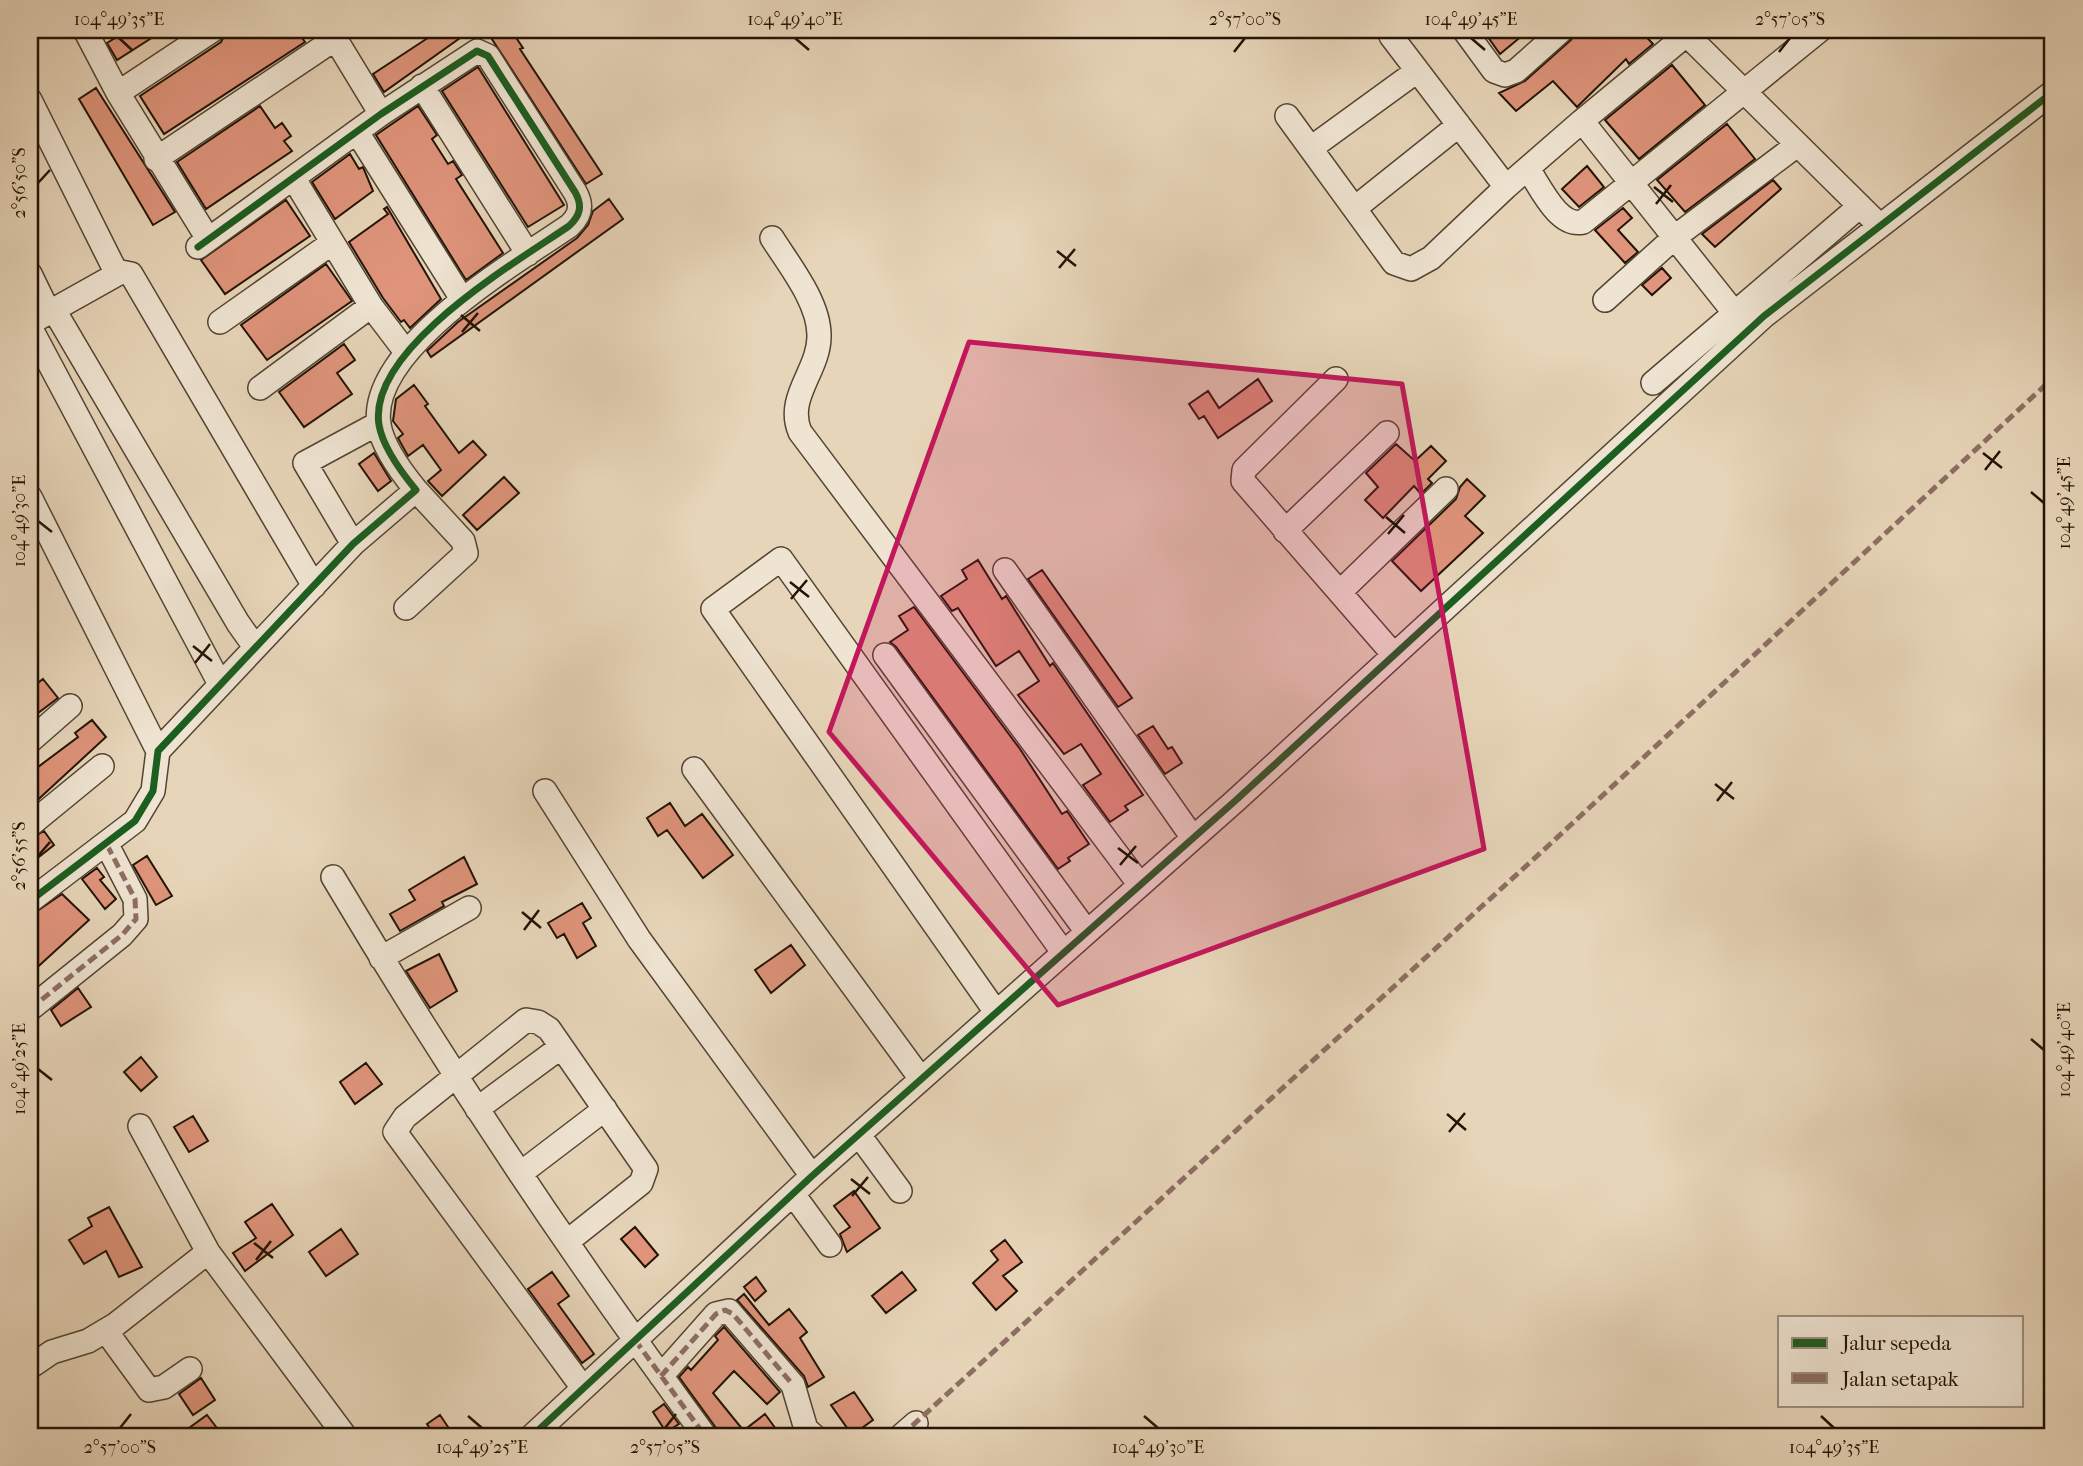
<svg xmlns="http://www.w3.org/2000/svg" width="2083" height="1466" viewBox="0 0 2083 1466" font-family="'IM FELL French Canon',serif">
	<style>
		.building { fill: #df947b; stroke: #221305; stroke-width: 2 }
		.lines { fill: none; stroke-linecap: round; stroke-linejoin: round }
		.street-casing { stroke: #534432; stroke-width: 26 }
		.street { stroke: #efe4d2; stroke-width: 23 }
		.quiet { stroke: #8d6e63; stroke-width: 5; stroke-dasharray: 10 5; stroke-linecap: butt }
		.cycleway-casing { stroke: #efe4d2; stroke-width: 11 }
		.cycleway { stroke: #1b5e20; stroke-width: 7 }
		.marked { fill: #c2185b; fill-opacity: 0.2; stroke: #c2185b; stroke-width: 5; stroke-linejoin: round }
		.ticks { fill: none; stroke: #221305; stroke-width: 2.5 }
		.neatline { fill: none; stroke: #221305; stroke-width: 2.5 }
		.ticks-label { font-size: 18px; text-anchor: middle; fill: #221305 }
	</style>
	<rect width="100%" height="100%" fill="#e7d5b9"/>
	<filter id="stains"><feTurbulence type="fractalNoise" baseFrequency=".00286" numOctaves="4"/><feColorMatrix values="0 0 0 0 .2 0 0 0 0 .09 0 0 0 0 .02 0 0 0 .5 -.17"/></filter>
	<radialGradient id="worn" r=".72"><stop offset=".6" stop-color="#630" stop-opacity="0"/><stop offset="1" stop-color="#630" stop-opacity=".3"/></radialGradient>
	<path class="building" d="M 128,30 L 164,30 L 117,60 L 107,43 Z
		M 227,30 L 296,30 L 305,42 L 164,134 L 140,96 L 221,42 Z
		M 440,30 L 454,30 L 460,38 L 384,92 L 373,74 Z
		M 486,30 L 511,30 L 523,48 L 520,49 L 602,174 L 586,184 Z
		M 1483,30 L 1529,30 L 1500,54 Z
		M 1576,30 L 1640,30 L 1653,44 L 1629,64 L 1626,59 L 1577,107 L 1553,81 L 1516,111 L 1499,93 L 1525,81 L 1571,40 Z
		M 1672,65 L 1705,105 L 1639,159 L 1605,120 Z
		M 478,67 L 564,205 L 528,227 L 442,91 Z
		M 96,88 L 175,212 L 153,225 L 79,99 Z
		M 260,106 L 275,128 L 282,123 L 291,136 L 284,141 L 292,151 L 206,209 L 177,162 Z
		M 418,106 L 437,135 L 432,139 L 448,164 L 453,161 L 462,175 L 456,179 L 503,253 L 466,280 L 376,135 Z
		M 1727,124 L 1755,159 L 1685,212 L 1657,180 Z
		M 350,154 L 359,169 L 363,167 L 373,191 L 335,219 L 312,182 Z
		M 1587,166 L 1604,187 L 1579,207 L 1562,189 Z
		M 1773,180 L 1781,189 L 1715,247 L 1702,234 Z
		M 609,199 L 623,219 L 431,357 L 427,351 L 458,322 L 577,238 L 588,225 L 593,211 Z
		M 286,200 L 310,236 L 225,294 L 201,260 Z
		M 387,207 L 441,299 L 410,328 L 404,320 L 401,322 L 383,298 L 349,242 L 388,214 L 384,209 Z
		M 1623,208 L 1632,218 L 1618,230 L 1638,252 L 1625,263 L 1595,230 Z
		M 326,264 L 352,301 L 267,360 L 241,325 Z
		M 1662,268 L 1671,278 L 1652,295 L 1642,285 Z
		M 344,344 L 355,360 L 337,373 L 352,394 L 304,427 L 279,392 Z
		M 1258,379 L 1272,401 L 1218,438 L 1204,416 L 1199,419 L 1189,404 L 1208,391 L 1219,408 Z
		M 414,385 L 428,404 L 425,406 L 459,453 L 473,441 L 486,455 L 442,496 L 428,481 L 441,470 L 423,445 L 408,456 L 398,438 L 403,434 L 393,421 L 396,399 Z
		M 1396,444 L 1415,461 L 1431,446 L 1446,461 L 1428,479 L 1432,483 L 1421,494 L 1414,486 L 1383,518 L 1365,500 L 1378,487 L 1366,473 Z
		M 374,453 L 391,481 L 378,491 L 359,464 Z
		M 504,477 L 519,493 L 477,530 L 463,515 Z
		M 1467,479 L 1485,496 L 1465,516 L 1483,533 L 1421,591 L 1392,561 L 1456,499 L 1460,487 Z
		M 978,560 L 1002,599 L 1006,596 L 1050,666 L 1053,663 L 1143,795 L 1125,806 L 1128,810 L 1110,822 L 1083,785 L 1101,774 L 1081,744 L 1064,754 L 1018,695 L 1039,681 L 1019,651 L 996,666 L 958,608 L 952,611 L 941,596 L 967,579 L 962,570 Z
		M 1042,570 L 1132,698 L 1118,707 L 1028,579 Z
		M 914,607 L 1020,749 L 1062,814 L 1067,811 L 1089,844 L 1068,858 L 1070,861 L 1058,869 L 896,647 L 890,642 L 908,630 L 899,616 Z
		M 43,679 L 58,698 L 30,719 L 30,689 Z
		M 92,720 L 106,737 L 30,807 L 30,756 L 38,767 L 78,737 L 75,733 Z
		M 1153,726 L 1168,749 L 1172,747 L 1182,763 L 1165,774 L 1138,735 Z
		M 670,803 L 685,826 L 702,814 L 733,855 L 703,878 L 667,830 L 658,836 L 647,818 Z
		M 44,831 L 54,845 L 30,864 L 30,839 Z
		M 147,856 L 172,896 L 156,905 L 133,865 Z
		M 464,857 L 477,884 L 442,902 L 444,906 L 400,931 L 390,914 L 415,900 L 409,890 Z
		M 97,868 L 104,877 L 100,880 L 116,899 L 105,909 L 82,879 Z
		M 62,894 L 89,920 L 30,974 L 30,916 Z
		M 582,903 L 591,918 L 583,923 L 596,946 L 577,958 L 564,934 L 557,938 L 548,923 Z
		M 791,945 L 805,965 L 771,993 L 755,970 Z
		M 439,954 L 457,991 L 430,1008 L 406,971 Z
		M 78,988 L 91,1007 L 61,1026 L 51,1010 Z
		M 141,1057 L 157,1077 L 141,1091 L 124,1072 Z
		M 366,1063 L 382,1084 L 355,1104 L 340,1082 Z
		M 193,1116 L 208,1141 L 189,1152 L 174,1127 Z
		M 854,1191 L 880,1228 L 847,1252 L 840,1234 L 850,1227 L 834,1206 Z
		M 272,1204 L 293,1235 L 245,1271 L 233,1253 L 256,1238 L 245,1222 Z
		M 109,1207 L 142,1267 L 119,1277 L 106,1251 L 84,1264 L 69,1240 L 92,1226 L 88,1218 Z
		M 635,1227 L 658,1255 L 645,1267 L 621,1239 Z
		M 341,1229 L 358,1254 L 326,1276 L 309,1252 Z
		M 1005,1240 L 1022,1262 L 1003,1276 L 1017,1291 L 996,1310 L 973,1283 L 998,1260 L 991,1251 Z
		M 552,1272 L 569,1296 L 558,1304 L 594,1354 L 582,1363 L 528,1289 Z
		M 902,1272 L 916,1290 L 886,1313 L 872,1296 Z
		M 756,1277 L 766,1291 L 755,1301 L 744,1287 Z
		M 744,1294 L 769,1325 L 789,1309 L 807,1332 L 800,1338 L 824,1377 L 808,1387 L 804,1376 L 737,1300 Z
		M 724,1327 L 780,1392 L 767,1404 L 734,1371 L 713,1393 L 748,1436 L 719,1436 L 716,1428 L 679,1377 L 688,1367 L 691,1370 L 718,1340 L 715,1336 Z
		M 201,1378 L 215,1400 L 193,1415 L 179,1394 Z
		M 854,1392 L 873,1420 L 852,1435 L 831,1405 Z
		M 664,1404 L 679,1424 L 666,1432 L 653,1412 Z
		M 765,1414 L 781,1436 L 754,1436 L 747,1428 Z
		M 207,1415 L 223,1436 L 178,1436 Z
		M 440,1415 L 454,1436 L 435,1436 L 427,1424 Z"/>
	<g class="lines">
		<defs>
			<path id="street" d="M 85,30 L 118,93
				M 330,30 L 381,114
				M 1464,30 L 1494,71 L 1505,75 L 1516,71 L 1562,30
				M 1682,30 L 1880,226
				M 1692,30 L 1582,121 L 1748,330
				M 1391,36 L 1506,187
				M 422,86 L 528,254
				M 30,100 L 117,274
				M 1287,116 L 1394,263 L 1411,269 L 1431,258 L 1506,187 L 1582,121
				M 357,132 L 462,299
				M 1311,148 L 1417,71
				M 156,159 L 335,39
				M 1528,169 C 1540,186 1558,228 1583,222 L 1820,30
				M 294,179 L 371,306 L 406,352
				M 1355,208 L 1459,125
				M 772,238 C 789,265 819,302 819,335 C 820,370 785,397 800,432 L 1140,885
				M 208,239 L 118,93 L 213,30
				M 30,274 L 49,313
				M 1605,300 L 1675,237 L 1797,145
				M 54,310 L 238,623 L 255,647
				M 220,322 L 332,243
				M 30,323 L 121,272 L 131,274 L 314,586
				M 30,327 L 220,684
				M 1336,379 L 1250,464 L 1244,470 L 1243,481 L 1394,655
				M 1653,383 L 1860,206
				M 260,388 L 371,306
				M 30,497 L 158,751
				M 1285,531 L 1387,433
				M 353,544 L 305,463 L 379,423
				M 1005,570 L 1193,838
				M 1340,592 L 1446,489
				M 406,608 L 466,553 L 463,541 L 416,490
				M 885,655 L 1087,932
				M 30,741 L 70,706
				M 694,769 L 921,1079
				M 545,791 L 639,939 L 812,1176
				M 30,825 L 102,766
				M 333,877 C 447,1069 572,1256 705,1436
				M 30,901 L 135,821 L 153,791 L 158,751 L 353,544 L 416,490 C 402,473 383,448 379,425 C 367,349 515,263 569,226 C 580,216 583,206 575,192 L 488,56 L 477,51 L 381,114 L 198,247
				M 381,958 L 469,908
				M 30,1009 L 122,935 L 136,919 L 135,899 L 106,843
				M 996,1012 L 713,609 L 781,559 L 1063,952
				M 477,1109 L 561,1047
				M 140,1126 L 208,1252
				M 859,1135 L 900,1191
				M 521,1173 L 605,1109
				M 793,1194 L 830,1245
				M 568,1241 L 641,1183 L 646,1169 L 549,1029 L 538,1022 L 526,1020 L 405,1117 L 395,1132 L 583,1388
				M 106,1331 L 149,1390 L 164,1387 L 190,1369
				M 30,1367 L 52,1352 L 88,1341 L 115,1325 L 208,1252 L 345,1436
				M 661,1376 L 716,1314 L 729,1311 L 793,1385 L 806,1429 L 814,1436
				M 532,1436 L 812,1176 L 1235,801 L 1764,316 L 2053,92
				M 901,1436 L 916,1423"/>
		</defs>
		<use href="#street" class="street-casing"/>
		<use href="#street" class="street"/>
		<path class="quiet" d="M 30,1009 L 122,935 L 136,919 L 135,899 L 106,843
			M 635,1340 L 705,1436
			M 661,1376 L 716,1314 L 725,1310 L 733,1314 L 793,1385
			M 901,1436 L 1548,846 L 2053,378"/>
		<defs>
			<path id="cycleway" d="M 30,901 L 135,821 L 153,791 L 158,751 L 353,544 L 416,490 C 402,473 383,448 379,425 C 367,349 515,263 569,226 C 580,216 583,206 575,192 L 488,56 L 477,51 L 381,114 L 198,247
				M 532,1436 L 812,1176 L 1235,801 L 1764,316 L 2053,92"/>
		</defs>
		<use href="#cycleway" class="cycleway-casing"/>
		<use href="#cycleway" class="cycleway"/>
	</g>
	<path class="marked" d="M 969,342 L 1402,384 L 1484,849 L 1058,1005 L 829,732 Z"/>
	<path class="ticks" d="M 119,38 L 132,50M 795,38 L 809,50M 1471,38 L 1485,50M 1234,52 L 1245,38M 1779,52 L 1790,38M 38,183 L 50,170M 1654,187 L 1673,202M 1656,204 L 1671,185M 1057,251 L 1076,266M 1059,268 L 1075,249M 461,315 L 480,331M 462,332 L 478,313M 1983,453 L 2002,468M 1985,470 L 2000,451M 2031,492 L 2044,503M 1386,517 L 1405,533M 38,521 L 52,532M 1388,534 L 1404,515M 790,582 L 809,597M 791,599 L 807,580M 193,646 L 212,661M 195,663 L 210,644M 1715,784 L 1734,799M 1717,801 L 1732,782M 1118,848 L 1138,863M 38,856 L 50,842M 1120,865 L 1136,846M 522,912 L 541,928M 524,930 L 539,910M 2031,1039 L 2044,1050M 38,1069 L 52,1080M 1447,1114 L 1466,1130M 1449,1132 L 1465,1113M 851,1179 L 870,1194M 852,1196 L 868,1177M 254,1243 L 273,1258M 256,1260 L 271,1241M 468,1416 L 482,1428M 1144,1416 L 1158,1428M 1821,1416 L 1834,1428M 120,1428 L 131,1414M 665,1428 L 676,1414"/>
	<rect width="2083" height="1466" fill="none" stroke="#e7d5b9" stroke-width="77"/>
	<rect x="1778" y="1316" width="245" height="91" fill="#efe4d2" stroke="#9d9080" stroke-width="2"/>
	<rect x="1792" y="1338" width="35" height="10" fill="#1b5e20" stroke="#9d9080" stroke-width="2"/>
	<text x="1842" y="1350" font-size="21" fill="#221305">Jalur sepeda</text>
	<rect x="1792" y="1373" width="35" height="10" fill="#8d6e63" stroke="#9d9080" stroke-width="2"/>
	<text x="1842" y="1386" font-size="21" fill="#221305">Jalan setapak</text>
	<rect x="38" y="38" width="2006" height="1390" class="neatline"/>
	<g class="ticks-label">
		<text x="119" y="25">104°49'35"E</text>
		<text x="795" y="25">104°49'40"E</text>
		<text x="1245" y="25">2°57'00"S</text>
		<text x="1471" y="25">104°49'45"E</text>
		<text x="1790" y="25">2°57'05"S</text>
		<text transform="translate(19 183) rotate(-90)" y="6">2°56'50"S</text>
		<text transform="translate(2064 503) rotate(-90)" y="6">104°49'45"E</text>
		<text transform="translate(19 521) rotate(-90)" y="6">104°49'30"E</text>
		<text transform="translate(19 856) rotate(-90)" y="6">2°56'55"S</text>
		<text transform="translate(2064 1050) rotate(-90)" y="6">104°49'40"E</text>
		<text transform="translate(19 1069) rotate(-90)" y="6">104°49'25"E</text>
		<text x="120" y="1453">2°57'00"S</text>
		<text x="482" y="1453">104°49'25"E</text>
		<text x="665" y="1453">2°57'05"S</text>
		<text x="1158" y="1453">104°49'30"E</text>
		<text x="1834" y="1453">104°49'35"E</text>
	</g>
	<rect width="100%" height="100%" filter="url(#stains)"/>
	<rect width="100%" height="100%" fill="url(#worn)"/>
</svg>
